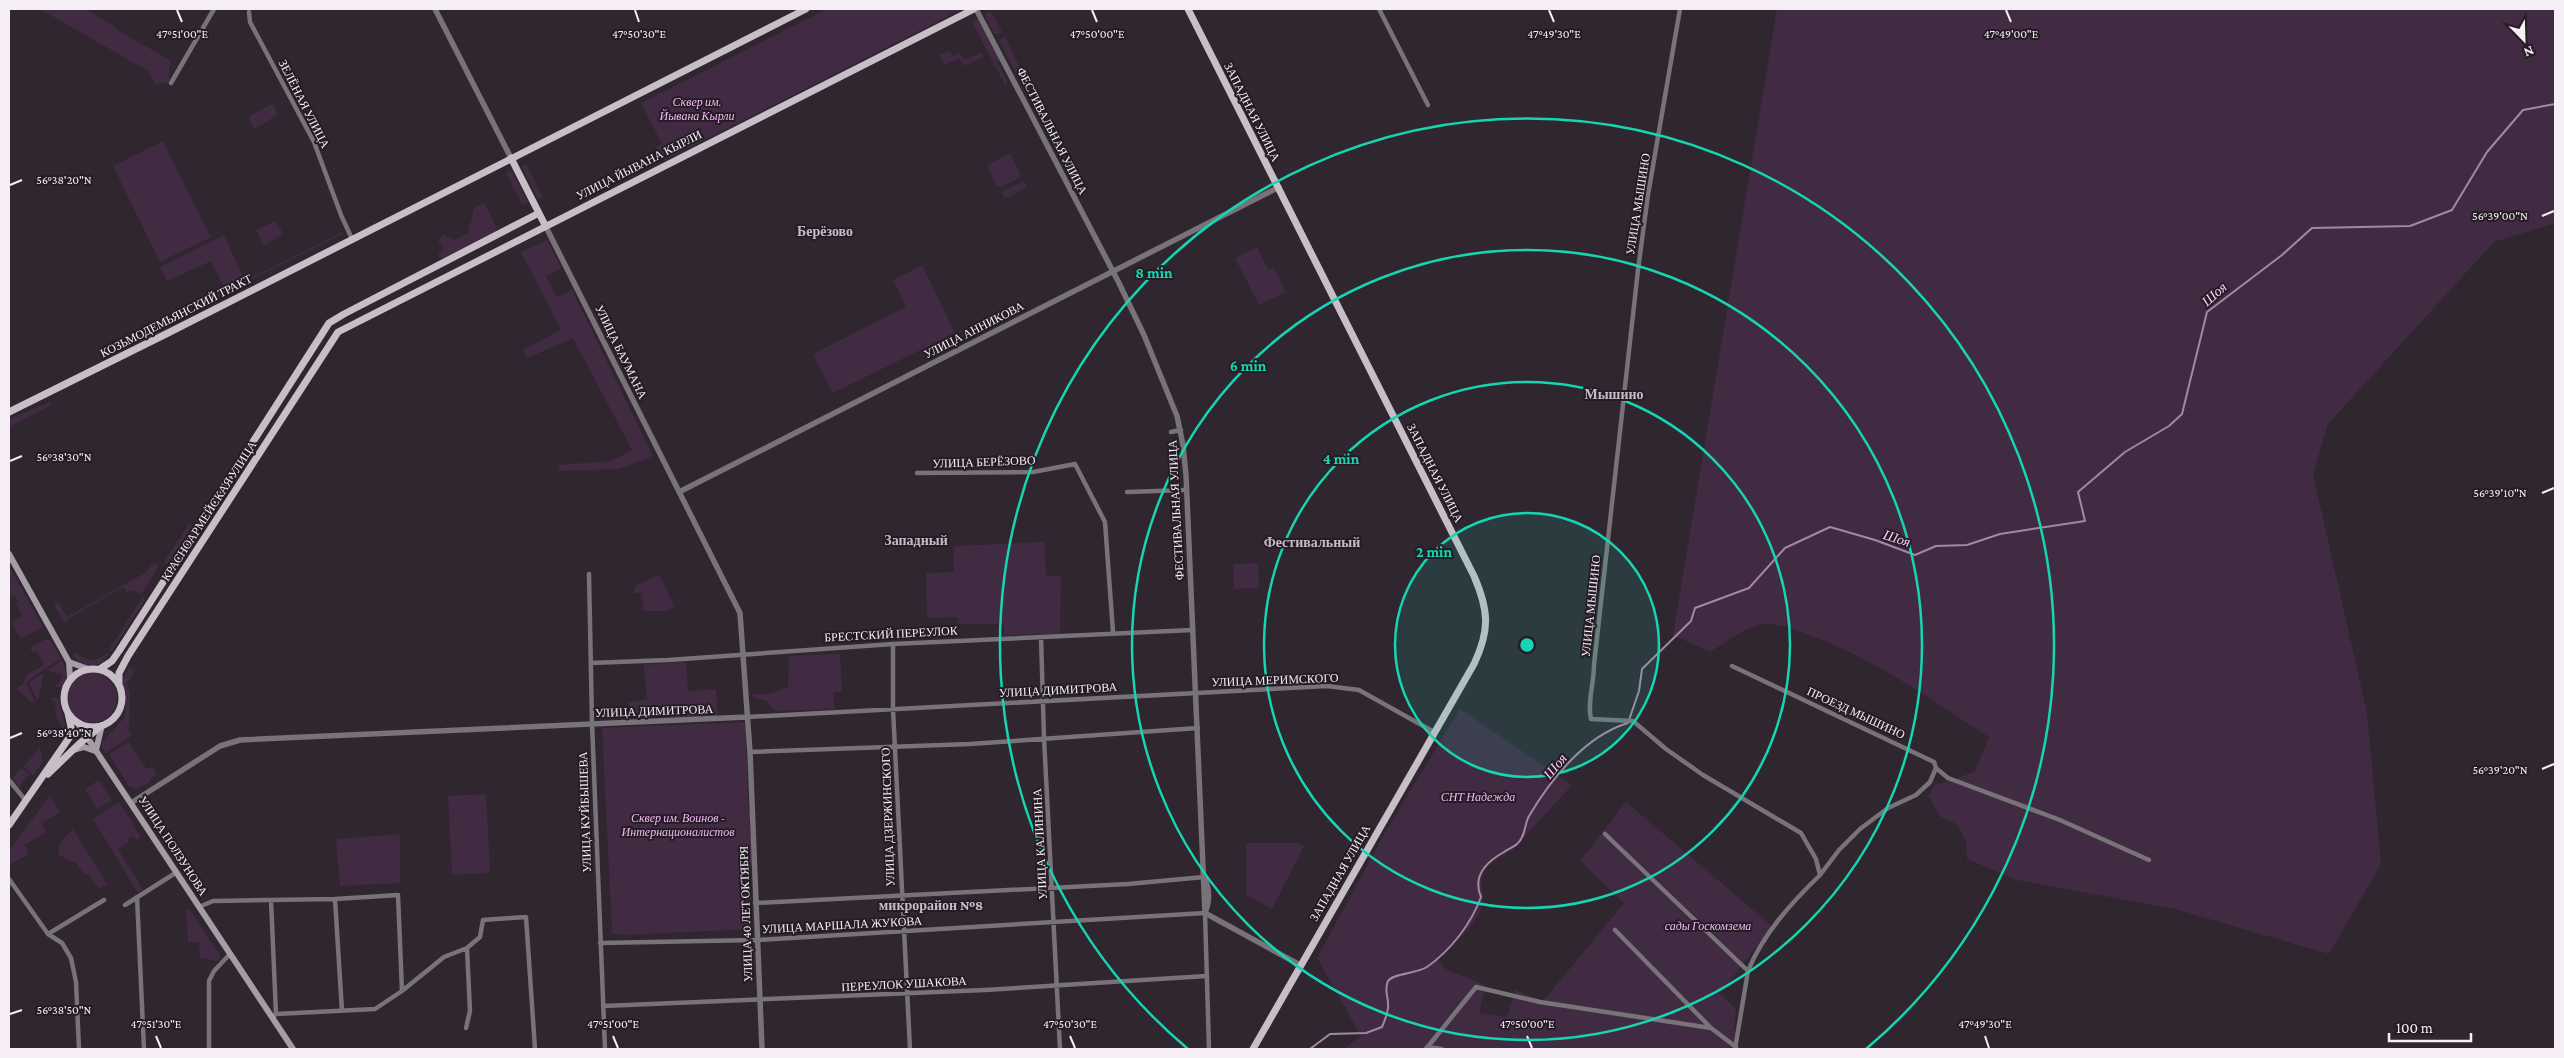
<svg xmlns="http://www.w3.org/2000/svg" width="2564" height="1058" viewBox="0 0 2564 1058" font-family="'Crimson Pro',serif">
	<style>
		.green { fill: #412b42 }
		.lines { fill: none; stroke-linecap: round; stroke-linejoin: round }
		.stream { stroke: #a487a4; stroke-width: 2 }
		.minor { stroke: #787378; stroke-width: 4.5 }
		.tertiary { stroke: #787378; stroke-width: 5.5 }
		.secondary { stroke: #a59da5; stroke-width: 6 }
		.primary { stroke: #c8bec8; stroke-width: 7 }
		.ticks { fill: none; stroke: #f5eff5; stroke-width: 2 }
		.ring { fill: none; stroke: #15d5b3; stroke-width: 2.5 }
		.labels { text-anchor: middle; stroke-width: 4; stroke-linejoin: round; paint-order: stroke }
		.park-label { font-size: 12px; font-style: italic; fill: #f4b9f6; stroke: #251c25 }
		.street-label { font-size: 12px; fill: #f5eff5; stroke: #251c25 }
		.neighbourhood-label { font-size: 14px; font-weight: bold; fill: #c7bbc7; stroke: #251c25 }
		.water-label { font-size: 14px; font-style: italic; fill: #fdccfe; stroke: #251c25 }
		.ticks-label { font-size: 12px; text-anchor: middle; fill: #f5eff5; stroke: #251c25; stroke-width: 4; stroke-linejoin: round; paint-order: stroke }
		.centre { fill: #15d5b3; stroke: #251c25; stroke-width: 2.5 }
		.ring-label { font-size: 15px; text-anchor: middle; font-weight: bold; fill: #15d5b3; stroke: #251c25; stroke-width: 4; stroke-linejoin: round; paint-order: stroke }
	</style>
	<rect width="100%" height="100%" fill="#2f262f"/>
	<path class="green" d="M 40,9 L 85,9 L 114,26 L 117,30 L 170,60 L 169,82 L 155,84 L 148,71 Z
		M 827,9 L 962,9 L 663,161 L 656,147 L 662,144 L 641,103 Z
		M 1777,9 L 2555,9 L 2555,223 L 2494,242 L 2328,424 L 2313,474 L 2367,713 L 2381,864 L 2329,954 L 2175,909 L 2017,880 L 1967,859 L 1966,842 L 1958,825 L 1941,817 L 1928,796 L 1935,785 L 1975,772 L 1989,737 C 1931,700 1874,658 1809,635 C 1797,631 1781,624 1768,624 C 1746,625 1728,641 1710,652 L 1673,635 Z
		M 991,11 L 1002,32 L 1001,33 L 994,34 L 985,14 Z
		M 978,18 L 1000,60 L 997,62 L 1007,81 L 1005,85 L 972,22 Z
		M 1005,37 L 1031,90 L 1026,93 L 999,40 Z
		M 949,51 L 952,56 L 960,53 L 964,60 L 982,52 L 984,57 L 964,66 L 960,58 L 944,65 L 940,55 Z
		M 270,105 L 274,105 L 277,115 L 256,128 L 252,126 L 249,117 Z
		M 163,141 L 211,237 L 160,262 L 113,166 Z
		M 1010,153 L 1020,174 L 1019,178 L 1001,187 L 997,186 L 987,165 Z
		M 526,164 L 543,197 L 538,199 L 521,166 Z
		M 511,170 L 528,202 L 522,205 L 506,173 Z
		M 1023,181 L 1027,187 L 1005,199 L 1002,192 Z
		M 484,203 L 497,228 L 495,233 L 445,259 L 440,258 L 438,255 L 444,248 L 438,241 L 443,235 L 454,240 L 468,233 L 474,208 Z
		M 275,221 L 283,233 L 264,246 L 256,230 Z
		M 342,232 L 343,234 L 246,282 L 246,285 L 192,313 L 190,308 L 225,289 L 211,261 L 167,281 L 160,267 L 224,235 L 245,281 Z
		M 547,240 L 561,268 L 546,276 L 556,297 L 572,290 L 653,456 L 619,469 L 559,471 L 558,465 L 611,461 L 632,450 L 573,338 L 527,358 L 523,350 L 561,330 L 521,252 Z
		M 1257,247 L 1268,270 L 1274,268 L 1286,292 L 1259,305 L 1235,258 Z
		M 922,265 L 955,333 L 833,393 L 813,354 L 906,307 L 893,280 Z
		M 157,326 L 160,332 L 134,345 L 130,339 Z
		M 50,402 L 51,405 L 9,427 L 9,419 Z
		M 189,524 L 192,526 L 168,564 L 164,562 Z
		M 1045,542 L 1046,576 L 1061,576 L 1060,634 L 1004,635 L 1004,624 L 959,624 L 957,617 L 927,618 L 926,573 L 954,572 L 954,546 Z
		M 154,562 L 159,566 L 141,594 L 133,590 L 127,593 L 123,587 L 69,618 L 65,624 L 54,605 L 59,603 L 67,617 L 145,573 Z
		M 1258,563 L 1259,588 L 1234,589 L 1233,564 Z
		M 9,566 L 43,627 L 21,639 L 12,623 L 22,615 L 16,604 L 19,602 L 15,596 L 12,598 L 9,593 Z
		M 659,575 L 675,607 L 669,607 L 668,611 L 643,611 L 642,593 L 635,593 L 635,586 Z
		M 142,598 L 145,600 L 112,651 L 109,649 Z
		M 44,640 L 50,640 L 61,658 L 26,682 L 35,702 L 32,703 L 16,688 L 22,685 L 27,674 L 44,665 L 37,651 L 33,653 L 30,648 Z
		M 76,652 C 84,662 99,662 106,653 L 109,654 C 98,670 84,671 72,654 Z
		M 840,654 L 842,691 L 833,693 L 835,709 L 775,711 L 767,701 L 754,698 L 753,694 L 770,694 L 788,687 L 789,656 Z
		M 62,660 C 66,669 69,680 61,687 L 56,687 L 55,684 L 59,684 L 62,675 L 48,670 Z
		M 686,662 L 688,691 L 716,689 L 718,716 L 671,718 L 670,711 L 629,714 L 628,703 L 647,699 L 644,665 Z
		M 129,667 L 135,671 L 127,683 L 130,694 L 129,730 L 132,735 L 106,753 L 102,748 L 102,742 L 125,717 L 125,695 L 122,681 Z
		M 44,673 L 38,700 L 37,700 L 29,682 Z
		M67 698a25 25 0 1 1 50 0a25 25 0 1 1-50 0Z
		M 53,697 L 59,700 C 61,716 68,726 66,742 L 62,737 L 65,735 L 56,715 L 55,701 L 51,700 Z
		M 1460,709 L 1572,785 L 1524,837 C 1516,852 1496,855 1486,869 C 1476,881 1486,893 1482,906 C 1476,926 1452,945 1437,959 L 1447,970 L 1486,985 L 1479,1013 L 1507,1017 L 1515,990 L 1543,1001 L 1624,903 L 1580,861 L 1626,802 L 1772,926 L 1720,994 L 1736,1009 L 1733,1049 L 1344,1049 L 1361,1036 L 1317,958 L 1386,831 Z
		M 746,722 L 748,807 L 752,816 L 749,821 L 753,862 L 750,870 L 752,929 L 622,935 L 612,933 L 602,728 Z
		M 133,739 L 129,743 L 147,769 L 153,767 L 157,774 L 151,778 L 150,782 L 137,789 L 129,786 L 109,755 Z
		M 40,748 L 43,762 L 33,775 L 23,767 Z
		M 21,768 L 30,775 L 26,777 L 19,788 L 12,778 Z
		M 99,780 L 112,800 L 97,809 L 85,789 Z
		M 486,794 L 490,873 L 452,875 L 448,796 Z
		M 50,795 L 60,812 L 41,823 L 46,832 L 24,845 L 29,854 L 9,865 L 9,850 Z
		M 119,802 L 141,837 L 136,840 L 133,836 L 127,839 L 129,842 L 118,849 L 143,890 L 138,893 L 93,819 Z
		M 73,829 L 107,884 L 101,888 L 98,888 L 89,875 L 83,873 L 76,863 L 58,855 C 57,844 66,836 73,829 Z
		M 400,834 L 400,883 L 340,886 L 336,839 Z
		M 1246,843 L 1298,843 L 1304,846 L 1272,909 L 1246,895 Z
		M 189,909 L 221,957 L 218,961 L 200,958 L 199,942 L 188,942 L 186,912 Z"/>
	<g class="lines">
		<path class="stream" d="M 1310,1049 L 1330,1034 L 1366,1033 L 1382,1027 C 1385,1020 1389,1011 1388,1004 C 1388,996 1384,989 1388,981 C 1393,973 1416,974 1427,967 C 1451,950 1471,924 1481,897 C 1472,876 1486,862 1504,852 C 1508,849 1514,847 1517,844 C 1526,836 1524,825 1529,816 C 1551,779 1585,736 1628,723 L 1639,691 L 1642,669 L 1691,621 L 1695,608 L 1749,588 L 1785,548 L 1830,527 L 1875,540 L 1915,555 L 1936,546 L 1967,545 L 2000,534 L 2085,521 L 2078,492 L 2125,452 L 2169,426 L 2182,414 L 2207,312 L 2282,255 L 2312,228 L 2410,226 L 2452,210 L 2487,152 L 2523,110 L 2555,104"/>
		<path class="minor" d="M 1379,9 L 1428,105
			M 1680,9 L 1648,195 L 1638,270 L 1594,665 C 1594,683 1587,703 1591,719 L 1633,721 L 1666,749 L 1703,775 L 1801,833 L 1816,859 L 1820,875 C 1792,902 1763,934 1748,971 L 1735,1049
			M 249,12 L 250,22 L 314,142 L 341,215 L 352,239
			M 171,83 L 214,9
			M 1171,432 L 1181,430
			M 917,473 L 1033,472 L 1075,464 L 1105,522 L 1113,632
			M 1127,492 L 1186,490
			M 589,574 L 592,723 L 605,1049
			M 1041,637 L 1044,738 L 1060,1049
			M 893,644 L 893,709 L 910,1049
			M 591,663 L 668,660 L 893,644 L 1192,630
			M 1732,666 L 1934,762 L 1936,768 L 1930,782 L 1916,795 L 1888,808 L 1860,829 L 1839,850 L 1820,875
			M 747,717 L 1327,686 L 1359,690 L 1434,732
			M 750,752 L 970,744 L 1198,728
			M 1936,768 L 1948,778 L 2060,820 L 2149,860
			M 9,780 L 26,801
			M 1605,834 L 1748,971
			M 9,879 L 48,934 L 62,943 L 71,958 L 76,982 L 79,1049
			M 137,897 L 144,1049
			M 335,899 L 342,1011
			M 271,900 L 276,1014
			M 755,903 L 1128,884 L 1204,877
			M 125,905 L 177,872
			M 199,907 L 213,901 L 335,899 L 398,895 L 402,991
			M 1615,930 L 1711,1028
			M 48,934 L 104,900
			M 600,943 L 756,940 L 1205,913 L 1209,1049
			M 603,1006 L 985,990 L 1206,976
			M 272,1017 L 276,1014 L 375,1009 L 402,991 L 444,957 L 467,948 L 480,937 L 483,920 L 526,917 L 535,1049
			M 466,1028 L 470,1011 L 467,948
			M 1427,1047 L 1442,1049
			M 209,1049 L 209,981 L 214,971 L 230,954
			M 1426,1049 L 1476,987 L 1540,1002 L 1711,1028 L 1736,1047"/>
		<path class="tertiary" d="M 435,9 L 511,158
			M 976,9 L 1118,281 L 1144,335 L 1177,416 L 1183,445 L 1186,475 L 1205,913
			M 545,225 L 740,613 L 750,752 L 762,1049
			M 679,492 L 1279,187
			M 131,803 L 220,746 L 240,740 L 747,717
			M 1204,877 C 1210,889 1210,901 1205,913
			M 1205,913 L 1300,965"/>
		<path class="secondary" d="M 9,554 L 69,662 L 70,678
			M 69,662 L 88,669
			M 77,722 L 293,1049
			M 74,750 L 84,747 L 95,751
			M 96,750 L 102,725"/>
		<path class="primary" d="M 1188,9 L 1474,576 C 1489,611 1490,630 1474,664 L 1253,1049
			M 511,158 L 545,225
			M 9,412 L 168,333 L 806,9
			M64 698a29 29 0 1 1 58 0a29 29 0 1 1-58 0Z
			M 100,669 L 112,661 L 119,651 L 329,323 L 344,314 L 539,213
			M 119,685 L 119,673 L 128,656 L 338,332 L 974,9
			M 48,774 L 79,744 L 101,726
			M 9,825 L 69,738 L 71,727 L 68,713"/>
	</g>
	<path class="ticks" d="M 177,10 L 182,22M 635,10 L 639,22M 1092,10 L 1097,22M 1549,10 L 1554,22M 2006,10 L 2011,22M 10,185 L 22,180M 2542,216 L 2554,211M 10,461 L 22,456M 2542,493 L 2554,488M 10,738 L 22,733M 2542,769 L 2554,764M 10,1014 L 22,1010M 156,1036 L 161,1048M 613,1036 L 618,1048M 1070,1036 L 1075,1048M 1527,1036 L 1532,1048M 1985,1036 L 1989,1048"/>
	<circle cx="1527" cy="645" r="132" fill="#15d5b3" fill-opacity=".12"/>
	<g class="ring">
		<circle cx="1527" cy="645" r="132"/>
		<circle cx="1527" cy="645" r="263"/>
		<circle cx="1527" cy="645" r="395"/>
		<path d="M1188 1049A527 527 0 1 1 1866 1049"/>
	</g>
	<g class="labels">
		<g class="park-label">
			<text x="697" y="106">Сквер им.<tspan x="697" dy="14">Йывана Кырли</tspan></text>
			<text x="1478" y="801">СНТ Надежда</text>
			<text x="678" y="822">Сквер им. Воинов -<tspan x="678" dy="14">Интернационалистов</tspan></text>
			<text x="1708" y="930">сады Госкомзема</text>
		</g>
		<g class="street-label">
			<text transform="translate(304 104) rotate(63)" y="4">ЗЕЛЁНАЯ УЛИЦА</text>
			<text transform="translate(1252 112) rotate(63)" y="4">ЗАПАДНАЯ УЛИЦА</text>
			<text transform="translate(1052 131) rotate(63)" y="4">ФЕСТИВАЛЬНАЯ УЛИЦА</text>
			<text transform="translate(639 165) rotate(-27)" y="4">УЛИЦА ЙЫВАНА КЫРЛИ</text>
			<text transform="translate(1638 204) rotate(-81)" y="4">УЛИЦА МЫШИНО</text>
			<text transform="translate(176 316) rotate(-27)" y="4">КОЗЬМОДЕМЬЯНСКИЙ ТРАКТ</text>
			<text transform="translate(974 330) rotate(-27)" y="4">УЛИЦА АННИКОВА</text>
			<text transform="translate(621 352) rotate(64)" y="4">УЛИЦА БАУМАНА</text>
			<text transform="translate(984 462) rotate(-2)" y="4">УЛИЦА БЕРЁЗОВО</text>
			<text transform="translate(1435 473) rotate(63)" y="4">ЗАПАДНАЯ УЛИЦА</text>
			<text transform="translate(1176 510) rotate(-93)" y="4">ФЕСТИВАЛЬНАЯ УЛИЦА</text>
			<text transform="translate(209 511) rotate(-57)" y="4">КРАСНОАРМЕЙСКАЯ УЛИЦА</text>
			<text transform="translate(1591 606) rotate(-84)" y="4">УЛИЦА МЫШИНО</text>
			<text transform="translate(891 634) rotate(-3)" y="4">БРЕСТСКИЙ ПЕРЕУЛОК</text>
			<text transform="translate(1275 680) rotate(-2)" y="4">УЛИЦА МЕРИМСКОГО</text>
			<text transform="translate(1058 690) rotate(-3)" y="4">УЛИЦА ДИМИТРОВА</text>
			<text transform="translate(654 711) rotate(-2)" y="4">УЛИЦА ДИМИТРОВА</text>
			<text transform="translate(1856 713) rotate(25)" y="4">ПРОЕЗД МЫШИНО</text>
			<text transform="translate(585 812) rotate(-92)" y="4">УЛИЦА КУЙБЫШЕВА</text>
			<text transform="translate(888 817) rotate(-92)" y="4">УЛИЦА ДЗЕРЖИНСКОГО</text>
			<text transform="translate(1040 844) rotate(-93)" y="4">УЛИЦА КАЛИНИНА</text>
			<text transform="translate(173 846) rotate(57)" y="4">УЛИЦА ПОЛЗУНОВА</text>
			<text transform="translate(1340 873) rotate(-60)" y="4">ЗАПАДНАЯ УЛИЦА</text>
			<text transform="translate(746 914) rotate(-92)" y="4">УЛИЦА 40 ЛЕТ ОКТЯБРЯ</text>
			<text transform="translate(842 925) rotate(-3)" y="4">УЛИЦА МАРШАЛА ЖУКОВА</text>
			<text transform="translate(904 984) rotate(-3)" y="4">ПЕРЕУЛОК УШАКОВА</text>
		</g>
		<g class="neighbourhood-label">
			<text x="825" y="236">Берёзово</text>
			<text x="1614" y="399">Мышино</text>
			<text x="916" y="545">Западный</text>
			<text x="1312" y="547">Фестивальный</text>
			<text x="931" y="910">микрорайон №8</text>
		</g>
		<g class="water-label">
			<text transform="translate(2214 294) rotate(-42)" y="5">Шоя</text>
			<text transform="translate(1897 538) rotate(18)" y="5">Шоя</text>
			<text transform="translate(1555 766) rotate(-50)" y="5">Шоя</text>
		</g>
	</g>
	<g class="ticks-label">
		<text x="182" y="38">47°51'00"E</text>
		<text x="639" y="38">47°50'30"E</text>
		<text x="1554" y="38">47°49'30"E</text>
		<text x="1097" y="38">47°50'00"E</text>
		<text x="2011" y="38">47°49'00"E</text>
		<text x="64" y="184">56°38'20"N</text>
		<text x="2500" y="220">56°39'00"N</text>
		<text x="64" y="461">56°38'30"N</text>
		<text x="2500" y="497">56°39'10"N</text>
		<text x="64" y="737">56°38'40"N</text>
		<text x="2500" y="774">56°39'20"N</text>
		<text x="64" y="1014">56°38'50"N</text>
		<text x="156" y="1028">47°51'30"E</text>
		<text x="613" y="1028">47°51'00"E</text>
		<text x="1070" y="1028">47°50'30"E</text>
		<text x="1527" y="1028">47°50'00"E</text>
		<text x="1985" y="1028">47°49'30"E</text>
	</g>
	<circle cx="1527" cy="645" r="8" class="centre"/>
	<g class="ring-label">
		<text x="1154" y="278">8 min</text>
		<text x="1248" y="371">6 min</text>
		<text x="1341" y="464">4 min</text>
		<text x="1434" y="557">2 min</text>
	</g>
	<rect width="2564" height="1058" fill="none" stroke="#f5eff5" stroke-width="20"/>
	<g transform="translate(2524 40) rotate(157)" stroke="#251c25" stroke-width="4" paint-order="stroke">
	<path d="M0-4L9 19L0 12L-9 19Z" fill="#f5eff5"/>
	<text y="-8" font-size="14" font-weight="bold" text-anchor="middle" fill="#f5eff5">N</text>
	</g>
	<path d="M2389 1033v8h82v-8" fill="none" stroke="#f5eff5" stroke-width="2.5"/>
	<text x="2396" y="1033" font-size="15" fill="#f5eff5" stroke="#251c25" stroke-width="4" paint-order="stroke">100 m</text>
</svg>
